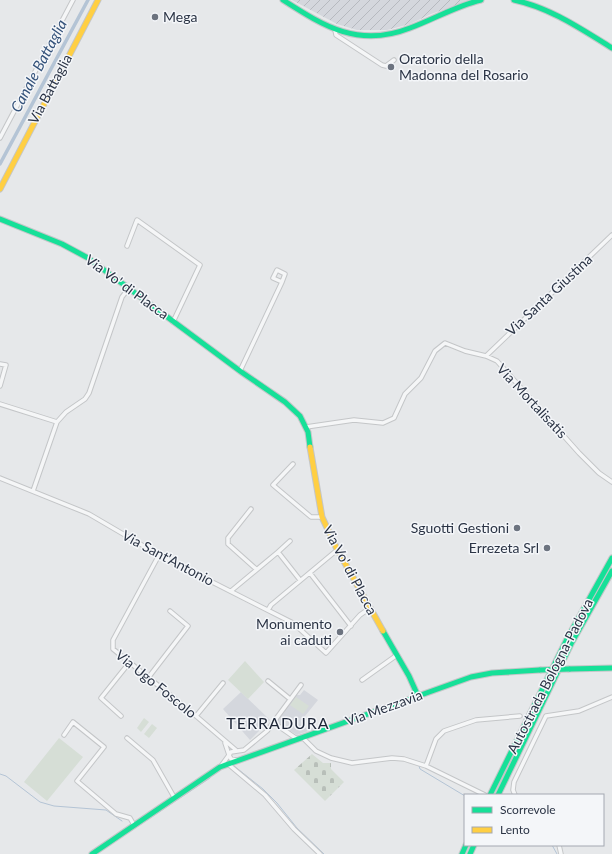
<svg xmlns="http://www.w3.org/2000/svg" width="612" height="854" viewBox="0 0 612 854" font-family="Lato,sans-serif">
	<style>
		.built { fill: #d4d7dd }
		.industrial { fill: url(#industrial-furrows) }
		.grass { fill: #d6ded6 }
		.cemetery { fill: url(#cemetery-stones) }
		.lines { fill: none; stroke-linecap: round; stroke-linejoin: round }
		.stream { stroke: #b4c4d5; stroke-width: 1 }
		.canal { stroke: #b4c4d5; stroke-width: 3.5 }
		.street-casing { stroke: #c4c6c8; stroke-width: 5.5 }
		.fast-casing { stroke: #c4c6c8; stroke-width: 7 }
		.slow-casing { stroke: #c4c6c8; stroke-width: 7 }
		.street { stroke: #f5f6f7; stroke-width: 3.5 }
		.fast { stroke: #16e098; stroke-width: 5 }
		.slow { stroke: #ffcf43; stroke-width: 5 }
		.fast-bridge-casing { stroke: #c4c6c8; stroke-width: 7; stroke-linecap: butt }
		.fast-bridge { stroke: #16e098; stroke-width: 5 }
		.poi-dot { fill: #6c737f; stroke: #f4f6f9; stroke-width: 1.5 }
		.labels { text-anchor: middle; stroke-width: 3; stroke-linejoin: round; paint-order: stroke }
		.poi-label { font-size: 14px; fill: #2b3445; stroke: #f4f6f9; text-anchor: end }
		.street-label { font-size: 14px; fill: #2b3445; stroke: #f4f6f9 }
		.water-label { font-size: 15px; font-style: italic; fill: #34527a; stroke: #f4f6f9 }
		.quarter-label { font-size: 16px; letter-spacing: 1px; fill: #1d2536; stroke: #f4f6f9 }
	</style>
	<defs>
		<pattern id="industrial-furrows" width="10" height="10" patternUnits="userSpaceOnUse"><rect width="10" height="10" fill="#d4d7dd"/><path d="M-1 1l2-2M0 10L10 0M9 11l2-2" fill="none" stroke="#b6b9bf"/></pattern>
		<pattern id="cemetery-stones" width="16" height="16" patternUnits="userSpaceOnUse"><rect width="16" height="16" fill="#d6ded6"/><path d="M2 7V4a2 2 0 0 1 4 0v3zM10 15v-3a2 2 0 0 1 4 0v3z" fill="#b8bfb9"/></pattern>
	</defs>
	<rect width="100%" height="100%" fill="#e6e8ea"/>
	<path class="built" d="M 304,690 L 318,700 L 301,721 L 307,730 L 320,725 L 320,727 L 297,735 L 276,722 L 296,695 L 300,695 Z
		M 241,692 L 270,720 L 250,740 L 223,709 Z"/>
	<path class="industrial" d="M 292,0 L 471,0 L 431,14 L 410,24 L 387,30 L 357,30 L 337,24 Z"/>
	<path class="grass" d="M 245,661 L 264,682 L 248,699 L 228,680 Z
		M 296,697 L 309,706 L 303,714 L 290,705 Z
		M 144,718 L 149,722 L 141,732 L 137,728 Z
		M 152,724 L 157,728 L 149,738 L 144,734 Z
		M 59,738 L 83,757 L 47,801 L 24,782 Z"/>
	<path class="cemetery" d="M 312,754 L 323,763 L 331,763 L 331,769 L 344,782 L 325,801 L 294,770 Z"/>
	<g class="lines">
		<path class="stream" d="M 234,766 L 263,789 L 277,803 L 297,828 L 324,854
			M 419,766 L 420,769 L 465,796
			M 0,774 L 6,776 L 40,802 L 54,806 L 106,810 L 122,821
			M 132,830 L 210,778
			M 552,845 L 557,854"/>
		<path class="canal" d="M 0,164 L 88,0"/>
		<defs>
			<path id="street" d="M 335,30 L 336,35 L 382,65 L 386,66 L 394,60
				M 0,138 L 73,0
				M 127,246 L 137,220 L 200,265 L 173,322
				M 486,356 L 612,235
				M 0,364 L 6,365 L 0,386
				M 240,371 L 282,282 L 285,274 L 277,270 L 273,278 L 282,282
				M 0,404 L 57,422
				M 306,427 L 354,420 L 383,423 L 394,418 L 405,394 L 421,378 L 435,351 L 445,343 L 465,351 L 486,356 L 497,361 L 579,453 L 599,473 L 612,482
				M 293,464 L 273,485 L 311,517 L 322,517
				M 0,478 L 89,514 L 159,555 L 293,623 L 326,653 L 360,615 L 370,608
				M 33,491 L 57,422 L 66,412 L 85,399 L 89,393 L 122,297 L 129,288
				M 251,509 L 228,538 L 228,544 L 256,569
				M 278,552 L 290,541
				M 159,555 L 113,640 L 113,649 L 196,716 L 237,751
				M 310,573 L 351,626
				M 231,591 L 278,552 L 300,580
				M 268,610 L 271,605 L 337,550
				M 148,678 L 188,626 L 170,611
				M 362,680 L 397,655
				M 268,681 L 290,699
				M 121,716 L 101,698 L 129,663
				M 196,716 L 223,683
				M 274,723 L 297,739
				M 64,735 L 73,722 L 104,747 L 77,781 L 116,814 L 130,818 L 134,825
				M 302,737 L 316,751 L 331,758 L 352,763 L 392,758 L 404,759 L 426,766 L 485,795
				M 127,738 L 153,760 L 174,797
				M 236,760 L 231,759 L 229,755 L 231,752 L 244,750 L 267,731 L 301,685
				M 228,764 L 265,795 L 294,829 L 320,854
				M 221,766 L 229,755 L 225,743
				M 426,766 L 436,739 L 444,731 L 476,720 L 520,716
				M 515,795 L 513,790 L 514,782 L 546,716 L 579,711 L 612,697
				M 559,845 L 561,854"/>
			<path id="fast" d="M 283,0 C 325,27 359,48 410,28 C 434,19 456,6 481,0
				M 514,0 C 551,8 581,29 612,48
				M 0,219 L 62,244 L 88,258 L 240,371 L 285,402 L 300,416 L 308,432 L 310,447
				M 383,631 L 409,676 L 418,696
				M 569,669 L 612,668
				M 490,795 L 567,639 L 612,558
				M 498,795 L 572,642 L 612,571
				M 92,854 L 220,767 L 471,677 L 492,673 L 540,670
				M 462,854 L 466,845
				M 470,854 L 474,845"/>
			<path id="slow" d="M 0,189 L 98,0
				M 310,447 L 322,517 L 336,547 L 383,631"/>
		</defs>
		<use href="#street" class="street-casing"/>
		<use href="#fast" class="fast-casing"/>
		<use href="#slow" class="slow-casing"/>
		<use href="#street" class="street"/>
		<use href="#fast" class="fast"/>
		<use href="#slow" class="slow"/>
		<defs>
			<path id="fast-bridge" d="M 540,670 L 569,669"/>
		</defs>
		<use href="#fast-bridge" class="fast-bridge-casing"/>
		<use href="#fast-bridge" class="fast-bridge"/>
	</g>
	<g class="poi-dot">
		<circle cx="155" cy="17" r="4"/>
		<circle cx="391" cy="67" r="4"/>
		<circle cx="517" cy="528" r="4"/>
		<circle cx="547" cy="548" r="4"/>
		<circle cx="340" cy="632" r="4"/>
	</g>
	<g class="labels">
		<g class="poi-label">
			<text x="163" y="22" text-anchor="start">Mega</text>
			<text x="399" y="64" text-anchor="start">Oratorio della<tspan x="399" dy="16">Madonna del Rosario</tspan></text>
			<text x="509" y="533">Sguotti Gestioni</text>
			<text x="539" y="553">Errezeta Srl</text>
			<text x="332" y="629">Monumento<tspan x="332" dy="16">ai caduti</tspan></text>
		</g>
		<g class="street-label">
			<text transform="translate(50 89) rotate(-62)" y="5">Via Battaglia</text>
			<text transform="translate(127 287) rotate(36)" y="5">Via Vo' di Placca</text>
			<text transform="translate(549 295) rotate(-43)" y="5">Via Santa Giustina</text>
			<text transform="translate(532 401) rotate(47)" y="5">Via Mortalisatis</text>
			<text transform="translate(168 558) rotate(28)" y="5">Via Sant'Antonio</text>
			<text transform="translate(350 570) rotate(62)" y="5">Via Vo' di Placca</text>
			<text transform="translate(550 676) rotate(-63)" y="5">Autostrada Bologna-Padova</text>
			<text transform="translate(156 684) rotate(39)" y="5">Via Ugo Foscolo</text>
			<text transform="translate(384 708) rotate(-20)" y="5">Via Mezzavia</text>
		</g>
		<g class="water-label">
			<text transform="translate(39 66) rotate(-62)" y="5">Canale Battaglia</text>
		</g>
		<g class="quarter-label">
			<text x="278" y="729">TERRADURA</text>
		</g>
	</g>
	<rect x="464" y="794" width="140" height="52" fill="#f4f6f9" stroke="#a4a8b1"/>
	<rect x="472" y="807" width="20" height="6" fill="#16e098" stroke="#a4a8b1"/>
	<text x="500" y="814" font-size="12" fill="#2b3445">Scorrevole</text>
	<rect x="472" y="827" width="20" height="6" fill="#ffcf43" stroke="#a4a8b1"/>
	<text x="500" y="834" font-size="12" fill="#2b3445">Lento</text>
</svg>
